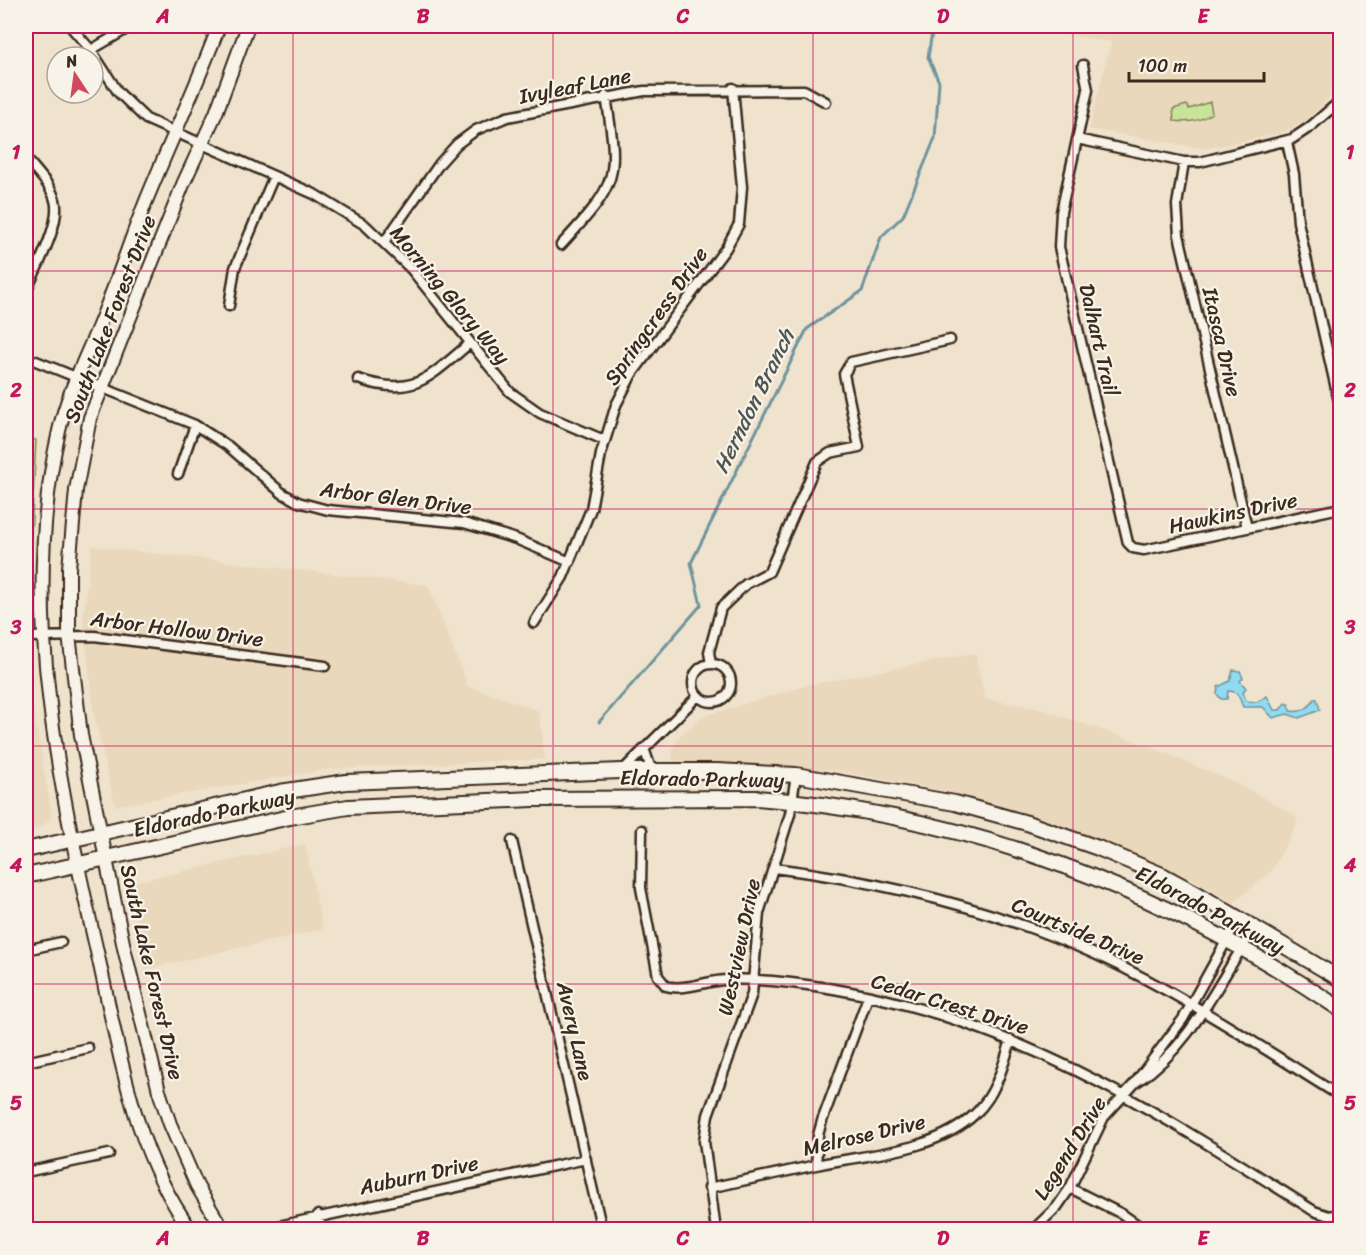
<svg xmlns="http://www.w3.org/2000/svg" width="1366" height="1255" viewBox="0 0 1366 1255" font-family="Sriracha,sans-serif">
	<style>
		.built { fill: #ead8bc }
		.green { fill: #c8e39a; stroke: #82865c; stroke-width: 1.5 }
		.water { fill: #90dbf1; stroke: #6e949d; stroke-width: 1.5 }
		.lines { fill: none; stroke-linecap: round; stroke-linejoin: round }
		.stream { stroke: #6e949d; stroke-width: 3 }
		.minor-casing { stroke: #3b2a1e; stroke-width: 13 }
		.secondary-casing { stroke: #3b2a1e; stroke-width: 16 }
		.primary-casing { stroke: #3b2a1e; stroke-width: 18 }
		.minor { stroke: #f7f3e8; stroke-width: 8 }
		.secondary { stroke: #f7f3e8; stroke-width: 12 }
		.primary { stroke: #f7f3e8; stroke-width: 14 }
		.grid { fill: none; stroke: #c2185b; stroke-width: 1.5; stroke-opacity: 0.55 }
		.labels { text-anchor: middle; stroke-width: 4.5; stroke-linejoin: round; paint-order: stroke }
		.street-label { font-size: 21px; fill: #3b2a1e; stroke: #f7f3e8 }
		.water-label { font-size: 22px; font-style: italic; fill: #505653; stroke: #f7f3e8 }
		.neatline { fill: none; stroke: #c2185b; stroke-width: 2 }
		.grid-label { font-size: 20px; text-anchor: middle; font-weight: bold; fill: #c2185b }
	</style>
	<rect width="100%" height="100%" fill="#efe3ce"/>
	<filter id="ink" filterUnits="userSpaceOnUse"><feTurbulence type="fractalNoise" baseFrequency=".0167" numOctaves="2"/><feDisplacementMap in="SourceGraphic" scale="12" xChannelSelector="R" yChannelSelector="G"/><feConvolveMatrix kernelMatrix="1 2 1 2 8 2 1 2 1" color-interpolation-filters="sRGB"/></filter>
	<g filter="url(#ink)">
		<path class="built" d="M 1019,26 L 1325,26 L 1340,47 L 1340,87 L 1305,122 L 1281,133 L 1205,149 L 1089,129 L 1111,42 Z
			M 92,546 L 428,585 L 468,686 L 539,711 L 545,759 L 330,769 L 115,806 L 94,715 L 83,618 Z
			M 975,653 L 985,699 L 1037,708 L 1152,747 L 1236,783 L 1295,815 L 1297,824 L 1272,871 L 1233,903 L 1190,878 L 1139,856 L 1022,812 L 948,792 L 837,771 L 763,764 L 672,761 L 673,748 L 680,735 L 703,716 L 808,685 Z
			M 33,706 L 52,817 L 41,828 L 26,832 L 26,707 Z
			M 305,844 L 323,929 L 146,969 L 130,883 Z"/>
		<path class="green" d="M 1210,102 L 1212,113 C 1201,121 1187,123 1174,121 L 1173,109 L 1187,105 L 1189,109 Z
			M 26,438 L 36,440 L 30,557 L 26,558 Z"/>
		<path class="water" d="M 1233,670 L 1240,671 L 1243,678 L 1240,681 L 1246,688 L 1243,692 L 1246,701 L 1257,702 L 1267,696 L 1274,710 L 1280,710 L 1285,703 L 1289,704 L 1290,711 C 1301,713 1309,709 1314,699 L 1317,699 L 1320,710 L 1299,718 L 1287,714 L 1273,718 L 1263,707 L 1243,707 C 1239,698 1239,691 1228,691 L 1227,699 L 1221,699 L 1217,694 L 1218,687 L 1230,681 Z"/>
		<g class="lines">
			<path class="stream" d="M 599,722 L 701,605 L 691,563 L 807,329 L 862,291 L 881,237 L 903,216 L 935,138 L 939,82 L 928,57 L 933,26"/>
			<defs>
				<path id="minor" d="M 70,26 L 91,50 L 118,92 L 146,119 L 314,194 L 365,225 L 411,269 L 510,392 L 540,413 L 604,440
					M 91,50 L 132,26
					M 1083,65 L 1088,90 L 1061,212 L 1059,247 L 1128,543 L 1133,548 L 1144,550 L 1340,508
					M 1077,139 L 1184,162 L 1200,162 L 1292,139 L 1310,127 L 1340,101
					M 1287,142 L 1294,174 L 1298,222 L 1340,406
					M 26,158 C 36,171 51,185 55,200 C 62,223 35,270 26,292
					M 1184,162 L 1177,205 L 1179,235 L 1247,528
					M 385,241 L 440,163 L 457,144 L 476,130 L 507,117 L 644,91 L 804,90 L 826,102
					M 561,245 C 619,182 619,179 606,96
					M 229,306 L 235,268 L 274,176
					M 26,357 L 195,425 L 228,446 L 282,493 L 298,502 L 328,510 L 464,523 L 516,539 L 570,562
					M 358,379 C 414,398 428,378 469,344
					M 178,474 L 195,425
					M 534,623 L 563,577 L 591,509 L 601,454 L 616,405 L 632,374 L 726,248 L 739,224 L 742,187 L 733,88
					M 26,637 L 94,636 L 325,666
					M 711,664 L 709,652 L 721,608 L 746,584 L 769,572 L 817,462 L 830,453 L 859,447 L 844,374 L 851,362 L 950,340
					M693 683a19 19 0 1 1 38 0a19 19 0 1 1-38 0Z
					M 645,751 L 652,772
					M 622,771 L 698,696
					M 642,830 L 641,888 L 658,976 L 666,986 C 684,991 706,981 725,980 C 760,978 798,983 834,989 C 1015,1019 1161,1114 1314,1211 L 1329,1216 L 1340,1214
					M 512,841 L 602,1230
					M 774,868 C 885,882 995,909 1097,955 C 1182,994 1261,1047 1340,1096
					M 26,950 L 61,942
					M 26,1062 L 88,1048
					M 1138,1081 C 1194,1044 1218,980 1255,928
					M 816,1165 L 818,1135 L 822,1121 L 868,997
					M 26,1172 L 109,1154
					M 709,1188 C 746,1180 783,1172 821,1164 C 871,1154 937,1151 976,1113 C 996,1094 1003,1066 1011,1040
					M 1070,1188 L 1122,1214 L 1145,1230
					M 318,1215 L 322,1230
					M 260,1230 L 586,1159
					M 716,1230 L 704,1141 L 708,1115 L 752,994 L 759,913 L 790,814 L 796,775
					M 1033,1230 L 1057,1207 L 1070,1188 L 1104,1117 L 1135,1083 L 1183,1019 L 1239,918"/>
				<path id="secondary" d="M 191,1230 C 133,1151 119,1048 98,956 C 59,785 19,606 59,431 C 68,390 89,352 104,313 C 119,276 131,238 146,201 C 170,142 197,85 219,26
					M 223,1230 L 197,1186 L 170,1124 L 159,1091 L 124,948 L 81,735 L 69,635 L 69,568 L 76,490 L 90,418 L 184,182 L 216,113 L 248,26"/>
				<path id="primary" d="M 26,850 L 280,792 L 346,782 L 621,771 L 717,771 L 796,775 L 955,803 L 1027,823 L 1098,848 L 1162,875 L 1199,895 L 1340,979
					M 26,876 L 290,817 L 348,807 L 533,799 L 757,798 C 968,814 1166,891 1340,1009"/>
			</defs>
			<use href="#minor" class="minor-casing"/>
			<use href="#secondary" class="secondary-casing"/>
			<use href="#primary" class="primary-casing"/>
			<use href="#minor" class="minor"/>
			<use href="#secondary" class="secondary"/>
			<use href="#primary" class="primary"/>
		</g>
	</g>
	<path class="grid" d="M 293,26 L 293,1230M 553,26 L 553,1230M 813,26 L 813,1230M 1073,26 L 1073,1230M 26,271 L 1340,271M 26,509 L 1340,509M 26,746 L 1340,746M 26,984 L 1340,984"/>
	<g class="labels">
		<g class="street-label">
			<text transform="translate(575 86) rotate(-11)" y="7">Ivyleaf Lane</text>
			<text transform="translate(450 295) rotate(50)" y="7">Morning Glory Way</text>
			<text transform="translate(656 316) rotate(-55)" y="7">Springcress Drive</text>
			<text transform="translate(110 319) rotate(-69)" y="7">South Lake Forest Drive</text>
			<text transform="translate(1099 340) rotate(77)" y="7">Dalhart Trail</text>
			<text transform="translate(1222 342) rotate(77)" y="7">Itasca Drive</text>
			<text transform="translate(396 498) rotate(7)" y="7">Arbor Glen Drive</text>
			<text transform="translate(1233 513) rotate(-12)" y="7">Hawkins Drive</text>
			<text transform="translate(177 629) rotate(7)" y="7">Arbor Hollow Drive</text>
			<text transform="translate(702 779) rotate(1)" y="7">Eldorado Parkway</text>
			<text transform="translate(214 813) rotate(-12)" y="7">Eldorado Parkway</text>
			<text transform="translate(1210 910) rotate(28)" y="7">Eldorado Parkway</text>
			<text transform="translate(1078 931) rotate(23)" y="7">Courtside Drive</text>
			<text transform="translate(739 947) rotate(-78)" y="7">Westview Drive</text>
			<text transform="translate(152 972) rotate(77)" y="7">South Lake Forest Drive</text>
			<text transform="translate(950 1004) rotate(17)" y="7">Cedar Crest Drive</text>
			<text transform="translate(575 1031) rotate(77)" y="7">Avery Lane</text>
			<text transform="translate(864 1135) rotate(-13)" y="7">Melrose Drive</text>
			<text transform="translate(1070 1148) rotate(-58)" y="7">Legend Drive</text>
			<text transform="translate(419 1175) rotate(-12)" y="7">Auburn Drive</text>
		</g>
		<g class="water-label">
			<text transform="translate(753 401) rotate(-64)" y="8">Herndon Branch</text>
		</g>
	</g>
	<rect width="1366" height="1255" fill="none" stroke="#f7f3e8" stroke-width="66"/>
	<g transform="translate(75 75) rotate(347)"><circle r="28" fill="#f7f3e8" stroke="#aca397" stroke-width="1.5"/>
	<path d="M0-4.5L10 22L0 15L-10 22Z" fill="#d1495b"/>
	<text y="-9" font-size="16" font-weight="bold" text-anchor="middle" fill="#3b2a1e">N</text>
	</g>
	<path d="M1129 72v9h135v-9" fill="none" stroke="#3b2a1e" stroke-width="3"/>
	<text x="1138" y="72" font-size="18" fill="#3b2a1e" stroke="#f7f3e8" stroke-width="4.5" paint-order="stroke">100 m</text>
	<rect x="33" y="33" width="1300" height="1189" class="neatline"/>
	<g class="grid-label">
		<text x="163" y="23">A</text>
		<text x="423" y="23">B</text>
		<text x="683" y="23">C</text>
		<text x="943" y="23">D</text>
		<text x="1203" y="23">E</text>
		<text x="16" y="159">1</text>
		<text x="1350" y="159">1</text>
		<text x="16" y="397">2</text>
		<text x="1350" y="397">2</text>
		<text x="16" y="634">3</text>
		<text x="1350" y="634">3</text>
		<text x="16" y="872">4</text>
		<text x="1350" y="872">4</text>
		<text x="16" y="1110">5</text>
		<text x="1350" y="1110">5</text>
		<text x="163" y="1245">A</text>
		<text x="423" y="1245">B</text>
		<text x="683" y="1245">C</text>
		<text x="943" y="1245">D</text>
		<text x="1203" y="1245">E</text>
	</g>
</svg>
